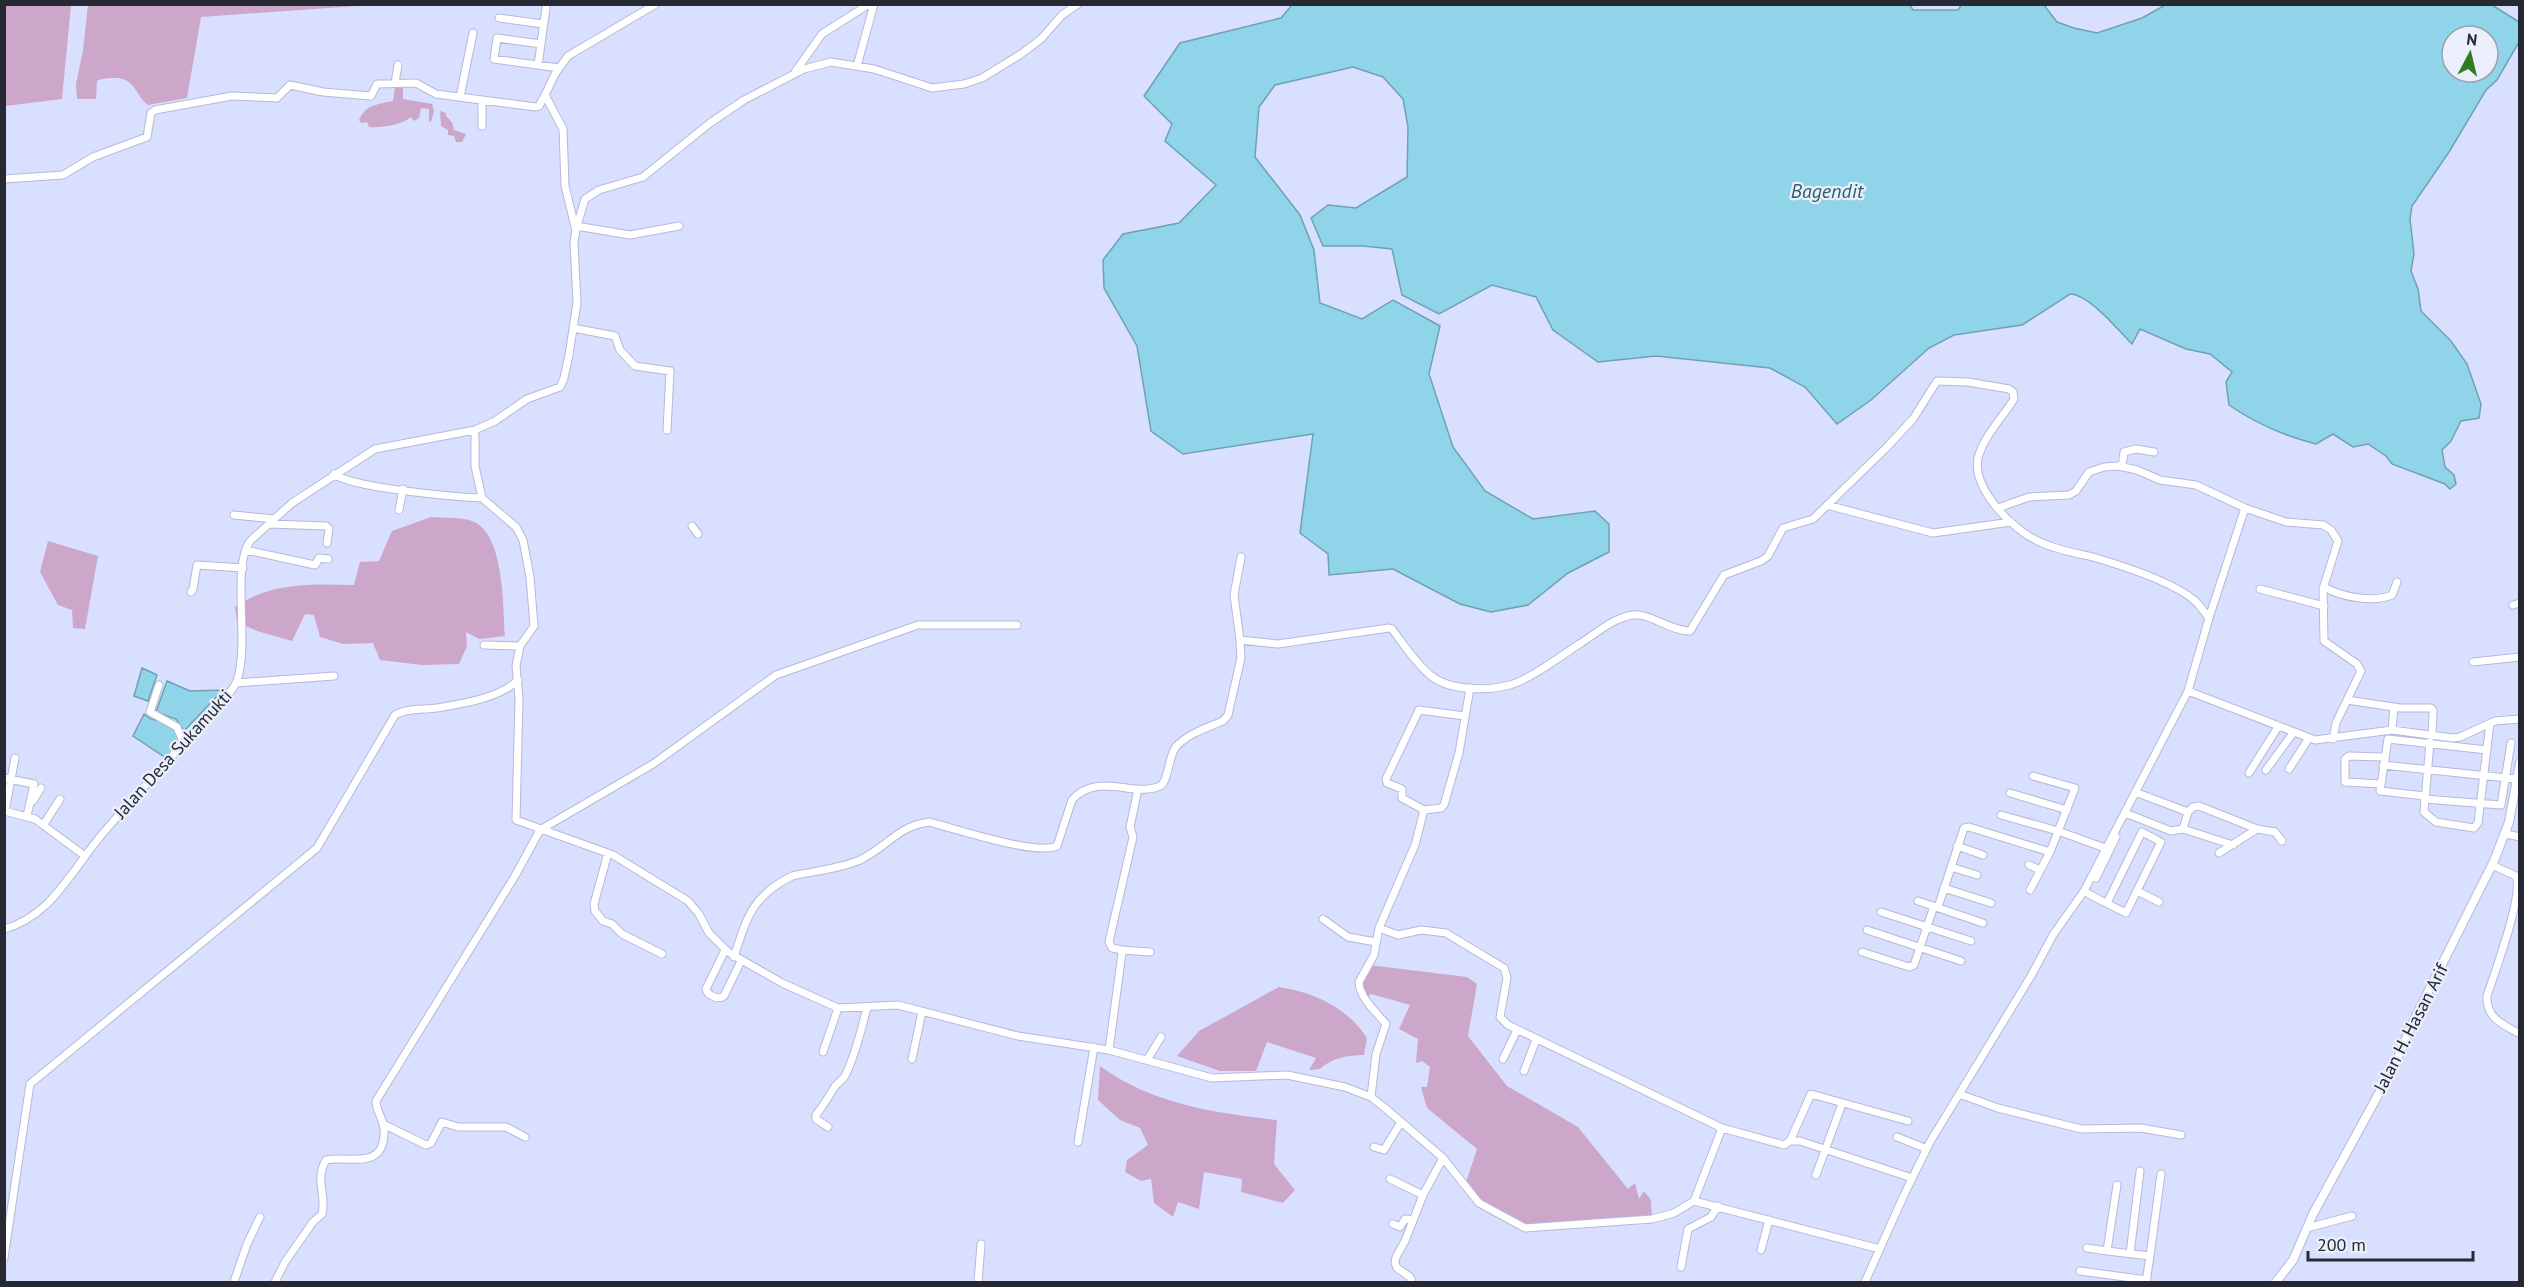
<svg xmlns="http://www.w3.org/2000/svg" width="2524" height="1287" viewBox="0 0 2524 1287" font-family="'PT Sans',sans-serif">
	<style>
		.green { fill: #cca7c9 }
		.water { fill: #90d4ea; stroke: #70a1b3; stroke-width: 1.5; fill-rule: evenodd }
		.lines { fill: none; stroke-linecap: round; stroke-linejoin: round }
		.minor-casing { stroke: #b3bad7; stroke-width: 9 }
		.major-casing { stroke: #b3bad7; stroke-width: 10 }
		.minor { stroke: #fff; stroke-width: 7 }
		.major { stroke: #fff; stroke-width: 8 }
		.labels { text-anchor: middle; stroke-width: 4.5; stroke-linejoin: round; paint-order: stroke }
		.street-label { font-size: 18px; fill: #262934; stroke: #ebeffb }
		.water-label { font-size: 20px; font-style: italic; fill: #275e6f; stroke: #ebeffb }
	</style>
	<rect width="100%" height="100%" fill="#d9e0ff"/>
	<path class="green" d="M 4,5 L 71,5 L 62,99 L 5,106 Z
		M 88,5 L 88,4 L 371,5 L 201,17 L 187,98 L 148,105 C 135,95 136,79 116,78 C 109,78 103,78 97,81 L 96,99 L 77,99 L 76,84 L 83,50 Z
		M 399,85 L 403,87 L 403,99 L 432,104 L 434,111 L 431,122 L 429,121 L 429,109 L 421,108 L 419,118 L 414,121 L 411,117 C 401,125 383,128 369,127 L 367,122 L 361,123 L 359,120 C 365,105 378,104 393,101 L 395,86 Z
		M 440,111 L 446,113 L 446,116 L 452,122 L 454,130 L 466,134 L 462,142 L 456,142 L 454,136 L 448,135 L 448,130 L 441,126 Z
		M 431,517 C 443,518 461,517 472,521 C 505,533 503,608 505,636 L 479,639 L 466,632 L 467,646 L 459,664 L 422,665 L 380,660 L 373,643 L 343,644 L 320,637 L 314,615 L 305,614 L 292,641 L 257,631 L 237,622 L 235,607 C 271,582 312,584 354,585 L 360,562 L 379,561 L 392,531 Z
		M 48,541 L 98,556 L 85,629 L 73,628 L 72,610 L 58,605 L 40,572 Z
		M 1369,965 L 1467,977 L 1477,984 L 1468,1036 L 1507,1086 L 1578,1127 L 1628,1189 L 1635,1183 L 1639,1199 L 1644,1191 L 1651,1200 L 1652,1219 L 1529,1229 L 1485,1207 L 1465,1185 L 1477,1149 L 1427,1108 L 1421,1087 L 1427,1087 L 1430,1067 L 1422,1061 L 1416,1063 L 1418,1039 L 1399,1029 L 1410,1005 L 1371,994 L 1367,998 L 1360,979 Z
		M 1279,987 C 1313,992 1347,1007 1367,1038 L 1364,1055 C 1348,1055 1331,1058 1320,1069 L 1309,1070 L 1316,1058 L 1267,1042 L 1256,1071 L 1220,1071 L 1177,1056 L 1199,1031 Z
		M 1100,1066 C 1152,1104 1214,1113 1277,1120 L 1274,1164 L 1295,1190 L 1283,1203 L 1241,1192 L 1242,1179 L 1204,1172 L 1199,1209 L 1178,1202 L 1173,1217 L 1154,1203 L 1151,1179 L 1141,1181 L 1125,1172 L 1127,1160 L 1148,1145 L 1140,1128 L 1120,1120 L 1098,1100 Z"/>
	<path class="water" d="M 1910,5 L 1913,10 L 1958,10 L 1962,4 L 2044,5 L 2057,22 L 2074,28 L 2097,33 L 2142,18 L 2167,4 L 2492,5 L 2519,22 L 2519,42 L 2497,80 L 2486,90 L 2449,152 L 2412,206 L 2410,219 L 2414,254 L 2411,271 L 2418,289 L 2421,311 L 2451,341 L 2467,364 L 2481,404 L 2479,418 L 2461,421 L 2451,441 L 2442,450 L 2445,467 L 2454,475 L 2456,484 L 2450,489 L 2445,484 L 2392,464 L 2386,456 L 2368,444 L 2353,447 L 2333,434 L 2316,444 C 2285,436 2256,424 2229,405 L 2226,382 L 2232,372 L 2210,354 L 2186,349 L 2140,329 L 2132,344 C 2118,330 2090,295 2070,294 L 2022,325 L 1954,335 L 1929,348 L 1871,400 L 1837,424 L 1805,387 L 1770,368 L 1656,356 L 1598,362 L 1553,330 L 1536,297 L 1492,285 L 1439,314 L 1402,295 L 1392,249 L 1363,246 L 1323,246 L 1311,218 L 1328,205 L 1356,208 L 1407,177 L 1408,127 L 1403,99 L 1383,77 L 1353,67 L 1275,85 L 1259,107 L 1255,157 L 1300,215 L 1314,250 L 1320,303 L 1362,319 L 1393,300 L 1440,326 L 1429,374 L 1453,447 L 1485,491 L 1533,519 L 1595,511 L 1609,524 L 1609,552 L 1568,573 L 1528,605 L 1491,612 L 1460,604 L 1393,569 L 1329,575 L 1328,554 L 1300,533 L 1313,434 L 1183,454 L 1151,431 L 1137,346 L 1104,288 L 1103,260 L 1123,234 L 1179,223 L 1216,185 L 1165,141 L 1172,124 L 1144,96 L 1180,43 L 1281,18 L 1292,5 ZM 2452,36 L 2488,36 L 2488,72 L 2452,72 Z
		M 142,668 L 157,675 L 148,701 L 134,696 Z
		M 167,681 L 190,691 L 223,690 L 184,731 L 176,719 L 156,712 Z
		M 144,714 L 151,719 L 173,724 L 180,742 L 166,758 L 133,736 Z"/>
	<g class="lines">
		<defs>
			<path id="minor" d="M 499,18 L 543,24
				M 541,44 L 497,38 L 494,59 L 559,68
				M 538,65 L 546,8
				M 857,66 L 874,4
				M 795,72 L 822,34 L 869,4
				M 395,83 L 398,65
				M 460,97 L 473,33
				M 482,100 L 482,126
				M 4,179 L 63,175 L 93,157 L 147,137 L 151,113 L 155,110 L 232,96 L 277,98 L 290,85 L 323,92 L 371,96 L 377,84 L 416,83 L 436,94 L 536,107 L 539,106 L 545,95
				M 576,226 L 630,235 L 679,226
				M 575,227 L 565,186 L 563,129 L 545,95 L 555,74 L 568,56 L 656,4
				M 573,328 L 615,336 L 620,350 L 635,366 L 670,371 L 667,430
				M 475,430 L 475,466 L 482,498 L 516,527 L 523,540 L 530,577 L 534,626 L 520,646 L 516,666 L 519,699 L 516,820 L 613,855 L 688,901 L 699,914 L 709,933 L 728,952 L 782,983 L 838,1008 L 898,1005 L 1018,1036 L 1109,1050 L 1212,1078 L 1287,1075 L 1345,1087 L 1371,1097 L 1385,1108 L 1443,1158 L 1479,1203 L 1525,1228 L 1652,1219 L 1674,1213 L 1694,1201 L 1880,1249
				M 2122,467 L 2124,452 L 2136,449 L 2154,452
				M 334,474 C 351,488 457,497 482,498
				M 1827,505 L 1933,533 L 2011,522
				M 1998,508 L 2029,497 L 2069,495 L 2076,491 L 2089,472 L 2104,467 L 2119,466 L 2137,470 L 2160,480 L 2196,485 L 2245,508 L 2286,522 L 2323,525 L 2331,530 L 2338,541 L 2323,589 L 2324,641 L 2357,664 L 2361,671 L 2336,723 L 2333,739
				M 399,510 L 403,489
				M 234,515 L 274,519
				M 269,524 L 326,526 L 329,529 L 327,543
				M 692,526 L 698,534
				M 246,550 L 315,565 L 319,558 L 328,559
				M 2324,587 C 2341,597 2374,603 2392,595 L 2397,582
				M 2260,589 L 2324,606
				M 191,592 L 193,589 L 197,565 L 243,568
				M 2513,605 L 2520,603
				M 2209,618 L 2245,508
				M 1240,640 L 1234,595 L 1241,557
				M 484,645 L 520,646
				M 2473,662 L 2520,657
				M 236,683 L 334,676
				M 159,685 L 150,712 L 177,727 L 184,744
				M 2188,691 L 2315,740 L 2392,730 L 2453,738 L 2460,737 L 2495,721 L 2520,719
				M 2347,700 L 2400,708 L 2431,708 L 2433,711 L 2432,735
				M 2392,730 L 2394,707
				M 2430,742 L 2424,812 L 2436,822 L 2474,828 L 2478,823 L 2490,723
				M 2383,765 L 2517,779
				M 2289,769 L 2309,738
				M 2266,770 L 2293,733
				M 2249,773 L 2278,727
				M 4,778 L 34,784 L 27,816
				M 2381,784 L 2345,782 L 2345,759 L 2349,756 L 2384,757
				M 2135,792 L 2188,812 L 2193,807 L 2199,806 L 2257,829 L 2275,832 L 2282,841
				M 2010,793 L 2067,810
				M 2425,796 L 2380,791 L 2388,739 L 2487,750
				M 2424,799 L 2501,805 L 2511,743
				M 33,801 L 41,788
				M 1424,810 L 1402,798 L 1402,789 L 1387,783 L 1386,779 L 1419,710 L 1465,716
				M 4,811 L 35,819 L 85,856
				M 5,811 L 15,758
				M 2125,813 L 2171,831 L 2183,829 L 2233,845
				M 2001,815 L 2058,831 L 2105,848
				M 44,824 L 60,799
				M 2183,829 L 2188,812
				M 2506,834 L 2520,837
				M 1957,846 L 1983,855
				M 608,853 L 594,904 L 595,911 L 603,921 L 612,924 L 622,934 L 662,954
				M 2219,853 L 2257,829
				M 2029,865 L 2040,870
				M 2492,865 L 2516,876 C 2524,895 2494,974 2487,996 C 2486,1018 2502,1024 2520,1034
				M 1951,867 L 1977,875
				M 2096,878 L 2116,837
				M 1944,888 L 1991,903
				M 2030,890 L 2050,852 L 2075,788 L 2033,776
				M 2084,891 C 2097,899 2112,906 2126,913 L 2161,842 L 2142,832 L 2107,903
				M 2137,891 L 2159,902
				M 1918,901 L 1983,923
				M 1938,907 L 1964,828 L 1969,827 L 2050,852
				M 1881,912 L 1971,941
				M 1323,919 L 1348,937 L 1376,942
				M 1379,928 L 1398,935 L 1421,930 L 1446,933 L 1504,968 L 1507,978 L 1500,1017 L 1508,1025 L 1722,1128 L 1784,1145 L 1790,1141 L 1811,1094 L 1908,1121
				M 4,929 C 20,925 35,915 47,904 C 69,882 84,855 104,832 C 139,791 176,753 211,712 C 219,703 233,692 237,681 C 250,642 231,568 250,541 L 292,503 L 375,449 L 475,430 L 495,421 L 527,399 L 560,387 L 564,378 L 569,355 L 577,303 L 574,243 L 576,229 L 585,199 L 599,190 L 643,177 L 710,123 L 744,100 L 804,69 L 831,62 L 874,69 L 932,88 L 964,84 L 982,78 L 1021,54 L 1041,39 L 1062,15 L 1078,4
				M 1867,930 L 1961,961
				M 725,950 L 706,989 C 708,996 718,1000 724,996 L 741,961
				M 1122,950 L 1150,952
				M 1862,952 L 1909,967 L 1914,965 L 1934,906
				M 734,957 C 747,917 752,896 792,876 C 814,871 839,869 860,860 C 887,847 898,826 929,822 C 954,828 1036,856 1057,846 L 1072,800 C 1098,771 1134,798 1160,786 C 1168,782 1169,757 1175,748 C 1185,735 1208,727 1223,721 L 1228,715 L 1241,658 L 1240,640 L 1278,644 L 1389,628 L 1392,629 C 1404,645 1414,661 1430,675 C 1449,691 1486,691 1510,685 C 1531,679 1562,655 1581,643 C 1598,632 1613,618 1633,615 C 1650,613 1670,631 1690,631 L 1724,575 L 1761,561 L 1768,556 L 1783,528 L 1813,519 L 1886,448 L 1913,419 L 1937,381 L 1968,382 L 2009,389 L 2013,392 L 2014,399 C 2003,417 1983,437 1978,458 C 1972,489 2013,531 2040,542 C 2057,550 2075,553 2093,557 C 2120,565 2173,582 2194,600 C 2200,605 2204,612 2209,618 L 2188,691 L 2084,891 L 2053,935 L 2031,976 L 1930,1142 L 1904,1195 L 1865,1282
				M 1109,1050 L 1122,953 L 1122,950 L 1112,948 L 1109,942 L 1133,837 L 1130,827 L 1138,789
				M 823,1052 L 838,1008
				M 912,1059 L 922,1012
				M 1503,1059 L 1517,1030
				M 1147,1060 L 1161,1037
				M 1524,1071 L 1536,1040
				M 1959,1094 L 1998,1108 L 2081,1129 L 2141,1128 L 2181,1135
				M 1371,1097 L 1376,1054 L 1386,1024 C 1377,1013 1359,997 1359,982 L 1374,955 L 1379,928 L 1415,845 L 1424,810 L 1441,808 L 1444,805 L 1459,753 L 1470,688
				M 383,1124 L 426,1145 L 431,1143 L 442,1122 L 458,1127 L 506,1127 L 525,1137
				M 828,1127 L 816,1119 L 816,1115 C 823,1106 828,1098 834,1088 C 837,1082 843,1081 846,1074 C 856,1053 861,1030 867,1008
				M 1897,1137 L 1927,1149
				M 1790,1141 L 1800,1141 L 1912,1178
				M 1078,1142 L 1094,1047
				M 1374,1147 L 1384,1150 L 1401,1122
				M 1816,1175 L 1842,1104
				M 1390,1179 L 1423,1195
				M 2117,1185 L 2107,1251 L 2150,1256 L 2161,1174
				M 1694,1201 L 1722,1128
				M 1393,1224 L 1400,1227 L 1405,1219 L 1413,1220
				M 2307,1228 L 2352,1216
				M 2087,1248 L 2107,1251
				M 1761,1250 L 1769,1220
				M 2130,1254 L 2140,1171
				M 4,1258 L 30,1084 L 317,848 L 395,715 C 406,708 424,710 437,708 C 462,704 500,698 518,680
				M 1681,1267 L 1688,1229 L 1711,1217 L 1718,1206
				M 2080,1271 L 2147,1280
				M 234,1282 L 247,1244 L 260,1217
				M 275,1282 L 285,1262 L 313,1222 L 322,1214 C 327,1194 314,1181 326,1160 C 349,1155 386,1172 384,1129 C 383,1118 376,1111 376,1101 L 515,876 L 540,830 L 653,764 L 776,675 L 918,625 L 1017,625
				M 978,1282 L 981,1244
				M 1412,1282 L 1410,1277 L 1397,1268 L 1395,1263 L 1396,1257 L 1405,1241 L 1423,1195 L 1443,1158
				M 2146,1282 L 2150,1256"/>
			<path id="major" d="M 2276,1282 L 2293,1260 L 2313,1214 L 2396,1062 L 2412,1024 L 2494,861 L 2509,822 L 2520,763"/>
		</defs>
		<use href="#minor" class="minor-casing"/>
		<use href="#major" class="major-casing"/>
		<use href="#minor" class="minor"/>
		<use href="#major" class="major"/>
	</g>
	<g class="labels">
		<g class="street-label">
			<text transform="translate(173 754) rotate(-48)" y="6">Jalan Desa Sukamukti</text>
			<text transform="translate(2411 1028) rotate(-63)" y="6">Jalan H. Hasan Arif</text>
		</g>
		<g class="water-label">
			<text x="1827" y="198">Bagendit</text>
		</g>
	</g>
	<rect width="2524" height="1287" fill="none" stroke="#262934" stroke-width="12"/>
	<g transform="translate(2470 54) rotate(7)"><circle r="28" fill="#ebeffb" stroke="#9ca0ab" stroke-width="1.5"/>
	<path d="M0-4.5L10 22L0 15L-10 22Z" fill="#347b1f"/>
	<text y="-9" font-size="16" font-weight="bold" text-anchor="middle" fill="#262934">N</text>
	</g>
	<path d="M2308 1251v9h165v-9" fill="none" stroke="#262934" stroke-width="3"/>
	<text x="2317" y="1251" font-size="18" fill="#262934" stroke="#ebeffb" stroke-width="4.5" paint-order="stroke">200 m</text>
</svg>
